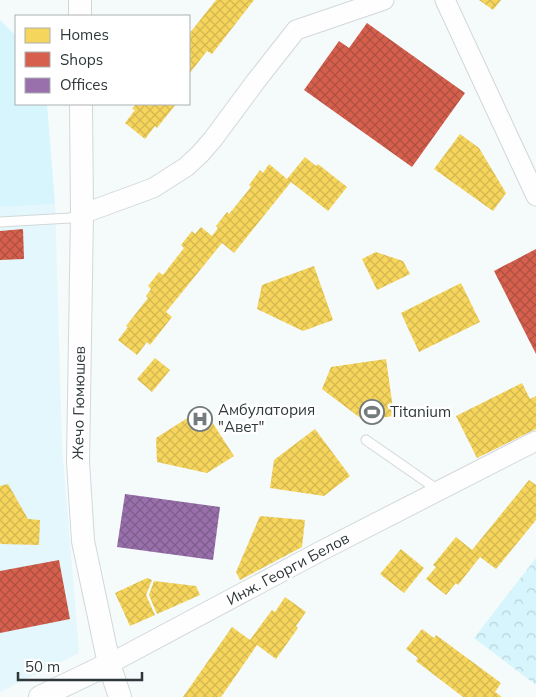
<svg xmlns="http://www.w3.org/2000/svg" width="536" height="697" viewBox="0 0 536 697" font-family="Mulish,sans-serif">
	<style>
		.built { fill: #e3f7fc }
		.grass { fill: #d7f5fc }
		.park { fill: url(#park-crowns) }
		.homes { fill: url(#homes-cross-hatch) }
		.shops { fill: url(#shops-cross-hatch) }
		.offices { fill: url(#offices-cross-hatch) }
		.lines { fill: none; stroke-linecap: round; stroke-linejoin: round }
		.service-casing { stroke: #d2d8da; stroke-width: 11 }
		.minor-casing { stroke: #d2d8da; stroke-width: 21 }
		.tertiary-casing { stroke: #d2d8da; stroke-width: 24 }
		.service { stroke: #fefefe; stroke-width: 9 }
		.minor { stroke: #fefefe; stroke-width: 19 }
		.tertiary { stroke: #fefefe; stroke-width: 22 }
		.labels { text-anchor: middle; stroke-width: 5; stroke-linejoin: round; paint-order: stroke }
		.street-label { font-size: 15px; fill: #2e3739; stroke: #fff }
		.poi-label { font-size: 15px; fill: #2e3739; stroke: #fff; text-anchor: start }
	</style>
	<defs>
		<pattern id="park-crowns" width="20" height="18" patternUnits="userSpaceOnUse" patternTransform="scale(1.25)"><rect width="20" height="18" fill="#d7f5fc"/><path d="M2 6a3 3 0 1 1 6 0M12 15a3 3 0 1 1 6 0" fill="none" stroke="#b9d3d9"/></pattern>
		<pattern id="homes-cross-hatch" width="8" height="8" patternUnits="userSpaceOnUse" patternTransform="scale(1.25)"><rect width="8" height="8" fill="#f6d55c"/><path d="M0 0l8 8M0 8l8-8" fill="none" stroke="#d3b751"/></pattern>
		<pattern id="shops-cross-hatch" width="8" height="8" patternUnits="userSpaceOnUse" patternTransform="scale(1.25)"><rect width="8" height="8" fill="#d6604d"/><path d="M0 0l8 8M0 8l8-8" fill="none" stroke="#ae5041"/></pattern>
		<pattern id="offices-cross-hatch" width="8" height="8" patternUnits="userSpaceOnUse" patternTransform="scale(1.25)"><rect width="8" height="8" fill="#9970ab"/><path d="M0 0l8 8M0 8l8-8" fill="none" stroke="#7d5d8c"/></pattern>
	</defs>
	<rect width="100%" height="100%" fill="#f5fafa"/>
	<path class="built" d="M 55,204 L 62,446 L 79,653 L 0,692 L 0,207 Z"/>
	<path class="grass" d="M 0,20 L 16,36 L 16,104 L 47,104 L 55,204 L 0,207 Z"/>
	<path class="park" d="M 536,558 L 536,685 L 474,638 Z"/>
	<path class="homes" d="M 216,0 L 254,0 L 212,54 L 207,51 L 189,74 L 189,34 Z
		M 479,0 L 501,0 L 493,10 Z
		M 136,104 L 176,104 L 157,128 L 155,126 L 145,139 L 125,123 L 135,110 L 132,109 Z
		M 460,134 L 479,148 L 506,193 L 493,211 L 434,169 Z
		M 305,157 L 316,166 L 318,164 L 347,187 L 328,211 L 291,182 L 234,253 L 222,243 L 166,312 L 172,317 L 150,345 L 147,342 L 137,355 L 118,340 L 128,327 L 126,326 L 148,298 L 146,296 L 151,289 L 148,286 L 159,272 L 163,275 L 184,248 L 181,245 L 192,231 L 195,234 L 201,227 L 212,236 L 218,228 L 216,226 L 227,212 L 229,214 L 251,187 L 249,185 L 260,170 L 263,173 L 269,164 L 287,179 Z
		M 376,252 L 403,261 L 410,274 L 377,290 L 362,259 Z
		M 314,266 L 333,320 L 303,331 L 257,309 L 262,285 Z
		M 461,283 L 480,322 L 419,352 L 401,313 Z
		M 155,358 L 170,370 L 152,392 L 137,379 Z
		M 386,359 L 394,416 L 363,420 L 322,389 L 331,367 Z
		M 522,383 L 530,399 L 536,396 L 536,429 L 477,458 L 456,416 Z
		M 203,408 L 234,456 L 207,473 L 157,462 L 156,438 Z
		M 315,429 L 350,476 L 324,496 L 270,488 L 274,460 Z
		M 529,480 L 536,485 L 536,520 L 496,569 L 480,557 L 458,585 L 456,583 L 446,595 L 426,579 L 436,567 L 433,565 L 456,537 L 472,550 Z
		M 8,484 L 28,519 L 40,520 L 39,545 L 1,544 L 0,543 L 0,486 Z
		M 260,516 L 305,520 L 302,547 L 240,580 L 236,572 Z
		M 401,549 L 424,568 L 404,593 L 380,574 Z
		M 147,578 L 152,580 L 146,595 L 155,615 L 130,626 L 115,593 Z
		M 154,581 L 196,586 L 200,595 L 157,614 L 149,595 Z
		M 285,597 L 306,612 L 296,626 L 298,628 L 276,659 L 257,645 L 221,697 L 183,697 L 232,627 L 250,640 L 272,610 L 275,612 Z
		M 422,629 L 434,638 L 436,635 L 501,683 L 495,692 L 502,697 L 463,697 L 416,661 L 418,658 L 406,649 Z"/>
	<path class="shops" d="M 367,23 L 465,93 L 412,167 L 304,90 L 339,41 L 349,48 Z
		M 23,229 L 24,259 L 0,260 L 0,231 Z
		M 536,249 L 536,354 L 494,271 Z
		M 59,560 L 70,619 L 0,633 L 0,571 Z"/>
	<path class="offices" d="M 125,494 L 220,507 L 213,560 L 117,547 Z"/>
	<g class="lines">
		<defs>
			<path id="service" d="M 0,222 L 70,218 L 81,214
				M 366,440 L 438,490"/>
			<path id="minor" d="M 445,0 L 536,196
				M 82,214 L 153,188 L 186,167 L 200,154 L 213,139 L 256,81 L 296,30 L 384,0
				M 109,664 L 319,552 L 536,441"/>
			<path id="tertiary" d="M 80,0 L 80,16
				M 81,104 L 82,214 L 78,462 L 83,541 L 109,664 L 120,697
				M 40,697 L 109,664"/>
		</defs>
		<use href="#service" class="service-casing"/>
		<use href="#minor" class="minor-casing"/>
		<use href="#tertiary" class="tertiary-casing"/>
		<use href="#service" class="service"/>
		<use href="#minor" class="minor"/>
		<use href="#tertiary" class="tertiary"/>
	</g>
	<defs>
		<symbol id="stadium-ring" viewBox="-11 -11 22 22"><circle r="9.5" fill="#fff" stroke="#747b7d" stroke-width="1.5"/><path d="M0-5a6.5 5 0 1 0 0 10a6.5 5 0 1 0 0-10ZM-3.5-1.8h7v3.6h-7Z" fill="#747b7d"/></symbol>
		<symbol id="hospital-ring" viewBox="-11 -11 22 22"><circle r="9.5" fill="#fff" stroke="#747b7d" stroke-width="1.5"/><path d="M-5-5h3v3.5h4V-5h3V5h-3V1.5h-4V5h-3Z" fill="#747b7d"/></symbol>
	</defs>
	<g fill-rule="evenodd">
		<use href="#stadium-ring" x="358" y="398" width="28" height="28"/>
		<use href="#hospital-ring" x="186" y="405" width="28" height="28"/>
	</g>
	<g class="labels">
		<g class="street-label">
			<text transform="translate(79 403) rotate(-89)" y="5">Жечо Гюмюшев</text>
			<text transform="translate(288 569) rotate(-28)" y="5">Инж. Георги Белов</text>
		</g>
		<g class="poi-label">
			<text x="218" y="415">Амбулатория<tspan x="218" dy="17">"Авет"</tspan></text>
			<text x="390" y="417">Titanium</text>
		</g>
	</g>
	<rect x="15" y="15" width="175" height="90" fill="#ffffff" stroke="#abafb0"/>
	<rect x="25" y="28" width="25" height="15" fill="#f6d55c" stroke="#abafb0"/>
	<text x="60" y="40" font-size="15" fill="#2e3739">Homes</text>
	<rect x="25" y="52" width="25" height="15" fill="#d6604d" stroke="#abafb0"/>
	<text x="60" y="65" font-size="15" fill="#2e3739">Shops</text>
	<rect x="25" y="78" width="25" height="15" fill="#9970ab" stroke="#abafb0"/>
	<text x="60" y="90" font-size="15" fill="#2e3739">Offices</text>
	<path d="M18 672v8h124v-8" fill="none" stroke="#2e3739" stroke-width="2.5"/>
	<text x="25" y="672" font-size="15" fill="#2e3739" stroke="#ffffff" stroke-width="4" paint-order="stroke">50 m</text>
</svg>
